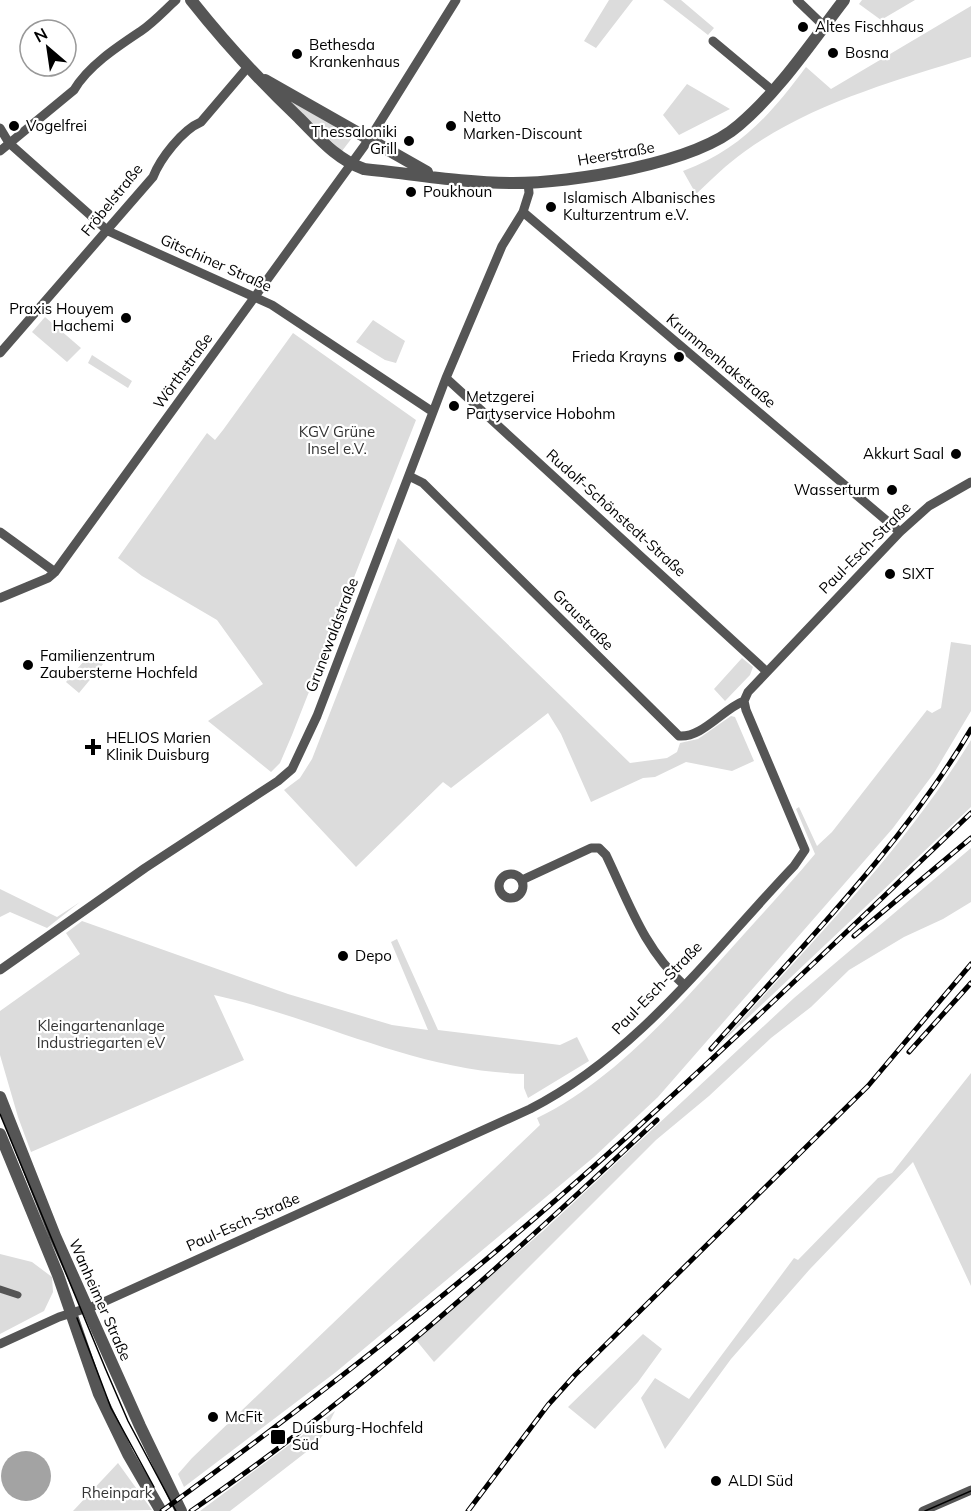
<svg xmlns="http://www.w3.org/2000/svg" width="971" height="1511" viewBox="0 0 971 1511" font-family="Mulish,sans-serif">
	<style>
		.green { fill: #dcdcdc }
		.water { fill: #a3a3a3 }
		.lines { fill: none; stroke-linecap: round; stroke-linejoin: round }
		.pedestrian { stroke: #555; stroke-width: 7 }
		.minor { stroke: #555; stroke-width: 9 }
		.tertiary { stroke: #555; stroke-width: 12 }
		.tram { stroke: #000; stroke-width: 1.5 }
		.rail-casing { stroke: #000; stroke-width: 5 }
		.rail { stroke: #fff; stroke-width: 3; stroke-dasharray: 9; stroke-linecap: butt }
		.poi-dot { fill: #000; stroke: #fff; stroke-width: 2 }
		.labels { text-anchor: middle; stroke-width: 4.5; stroke-linejoin: round; paint-order: stroke }
		.poi-label { font-size: 15px; fill: #000; stroke: #fff; text-anchor: start }
		.street-label { font-size: 15px; fill: #000; stroke: #fff }
		.park-label { font-size: 15px; fill: #333; stroke: #fff }
	</style>
	<rect width="100%" height="100%" fill="#fff"/>
	<path class="green" d="M 609,0 L 633,0 L 596,48 L 584,41 Z
		M 663,0 L 681,0 L 714,28 L 708,35 Z
		M 862,0 L 915,0 L 881,20 L 859,4 Z
		M 971,6 L 971,57 C 894,81 810,104 744,152 C 727,164 711,180 696,194 L 683,171 C 740,150 771,114 806,67 L 831,89 Z
		M 687,84 L 730,109 L 679,135 L 663,115 Z
		M 284,95 L 355,134 L 342,151 L 283,98 Z
		M 45,317 L 81,348 L 67,362 L 32,332 Z
		M 373,320 L 405,341 L 396,363 L 385,360 L 356,342 Z
		M 293,333 L 416,420 L 292,735 L 280,763 L 271,772 L 208,721 L 263,684 L 217,620 L 142,576 L 118,558 L 207,433 L 215,440 L 223,430 Z
		M 92,355 L 132,381 L 128,388 L 88,363 Z
		M 398,538 L 630,763 L 667,758 L 677,752 L 680,743 L 698,739 L 731,716 L 735,717 L 754,761 L 732,771 L 686,762 L 655,777 L 643,778 L 591,802 L 561,734 L 548,713 L 451,788 L 443,782 L 356,867 L 284,790 L 300,778 L 312,759 Z
		M 951,642 L 971,645 L 971,711 L 934,773 L 893,828 L 658,1097 L 594,1157 L 336,1372 L 184,1487 L 178,1474 L 192,1458 L 540,1125 L 537,1118 C 614,1081 679,1006 736,943 C 762,914 789,885 815,854 L 796,809 L 799,807 L 817,846 L 832,832 L 927,710 L 932,713 L 941,708 Z
		M 90,654 L 103,664 L 79,693 L 66,682 Z
		M 742,658 L 753,667 L 750,675 L 725,701 L 714,689 Z
		M 971,740 L 971,807 L 717,1047 C 805,949 902,853 971,740 Z
		M 971,848 L 971,902 L 943,919 L 904,937 L 849,970 L 811,1007 L 771,1038 L 709,1096 L 656,1140 L 434,1362 L 416,1340 L 543,1231 L 794,998 Z
		M 0,889 L 57,917 L 80,902 L 47,928 L 10,912 L 0,917 Z
		M 82,921 L 288,994 L 392,1025 L 428,1030 L 391,942 L 397,939 L 438,1030 L 560,1045 L 577,1037 L 589,1061 L 528,1098 L 524,1088 L 524,1074 C 414,1071 319,1018 214,995 L 244,1060 L 31,1152 L 18,1117 L 0,1055 L 0,1011 L 80,954 L 66,933 Z
		M 971,1073 L 971,1286 L 913,1162 L 810,1269 L 731,1359 L 665,1449 L 641,1398 L 655,1378 L 689,1399 L 794,1258 L 798,1260 L 878,1178 L 892,1173 Z
		M 0,1254 L 32,1262 L 52,1277 L 53,1292 L 44,1311 L 0,1334 Z
		M 643,1334 L 662,1349 L 638,1382 L 595,1429 L 568,1407 Z
		M 335,1411 L 323,1435 L 314,1446 L 230,1511 L 200,1511 Z
		M 118,1463 L 152,1510 L 73,1511 Z"/>
	<path class="water" d="M1 1476a25 25 0 1 1 50 0a25 25 0 1 1-50 0Z"/>
	<g class="lines">
		<path class="pedestrian" d="M 0,1289 L 18,1295"/>
		<path class="minor" d="M 797,0 L 824,26
			M 713,41 L 773,91
			M 0,128 L 9,143 L 108,231 L 272,305 L 433,412
			M 0,151 L 74,90 C 88,66 117,47 141,31 C 153,23 165,10 176,0
			M 523,212 L 900,532
			M 0,353 L 153,177 C 160,159 182,130 201,122 L 247,68
			M 446,378 L 766,671
			M 409,476 L 423,483 L 679,736 C 702,738 723,709 744,701
			M 0,532 L 55,572
			M 0,598 L 48,578 L 55,572 L 370,138 L 456,0
			M499 886a12 12 0 1 1 24 0a12 12 0 1 1-24 0Z
			M 522,880 L 591,848 L 599,848 L 606,855 C 629,903 644,949 684,985
			M 0,970 L 145,868 L 278,781 L 292,769 L 317,716 L 446,378 L 502,246 L 523,212 L 529,193 L 528,182
			M 0,1344 L 59,1317 L 97,1305 L 530,1109 C 638,1054 712,952 794,866 L 805,850 L 746,710 L 744,701 L 748,692 L 900,532 L 929,506 L 971,482
			M 923,1511 L 971,1490"/>
		<path class="tertiary" d="M 191,0 C 225,43 260,81 299,118 C 319,138 336,159 364,169 C 413,174 463,183 513,183 C 571,183 695,164 739,125 C 780,90 811,43 844,0
			M 265,80 L 427,172
			M 0,1097 L 55,1236 L 140,1426 L 181,1511
			M 0,1134 L 58,1275 L 99,1394 L 128,1454 L 161,1511"/>
		<path class="tram" d="M 0,1114 L 106,1370 L 128,1421 L 176,1511
			M 77,1318 L 111,1408 L 154,1487
			M 925,1511 L 971,1491"/>
		<defs>
			<path id="rail" d="M 854,936 L 971,838
				M 711,1049 C 800,948 903,845 971,729
				M 909,1052 L 971,983
				M 162,1511 C 277,1427 392,1339 501,1247 C 664,1109 817,960 971,813
				M 191,1511 C 358,1397 509,1259 657,1120
				M 468,1511 L 548,1405 L 575,1375 L 868,1086 L 971,964"/>
		</defs>
		<use href="#rail" class="rail-casing"/>
		<use href="#rail" class="rail"/>
	</g>
	<g class="poi-dot">
		<circle cx="803" cy="27" r="6"/>
		<circle cx="833" cy="53" r="6"/>
		<circle cx="297" cy="54" r="6"/>
		<circle cx="14" cy="126" r="6"/>
		<circle cx="451" cy="126" r="6"/>
		<circle cx="409" cy="141" r="6"/>
		<circle cx="411" cy="192" r="6"/>
		<circle cx="551" cy="207" r="6"/>
		<circle cx="126" cy="318" r="6"/>
		<circle cx="679" cy="357" r="6"/>
		<circle cx="454" cy="406" r="6"/>
		<circle cx="956" cy="454" r="6"/>
		<circle cx="892" cy="490" r="6"/>
		<circle cx="890" cy="574" r="6"/>
		<circle cx="28" cy="665" r="6"/>
		<path d="M90 738h6v6h6v6h-6v6h-6v-6h-6v-6h6z"/>
		<circle cx="343" cy="956" r="6"/>
		<circle cx="213" cy="1417" r="6"/>
		<rect x="270" y="1429" width="16" height="16" rx="3"/>
		<circle cx="716" cy="1481" r="6"/>
	</g>
	<g class="labels">
		<g class="poi-label">
			<text x="815" y="32">Altes Fischhaus</text>
			<text x="309" y="50">Bethesda<tspan x="309" dy="17">Krankenhaus</tspan></text>
			<text x="845" y="58">Bosna</text>
			<text x="463" y="122">Netto<tspan x="463" dy="17">Marken-Discount</tspan></text>
			<text x="26" y="131">Vogelfrei</text>
			<text x="397" y="137" text-anchor="end">Thessaloniki<tspan x="397" dy="17">Grill</tspan></text>
			<text x="423" y="197">Poukhoun</text>
			<text x="563" y="203">Islamisch Albanisches<tspan x="563" dy="17">Kulturzentrum e.V.</tspan></text>
			<text x="114" y="314" text-anchor="end">Praxis Houyem<tspan x="114" dy="17">Hachemi</tspan></text>
			<text x="667" y="362" text-anchor="end">Frieda Krayns</text>
			<text x="466" y="402">Metzgerei<tspan x="466" dy="17">Partyservice Hobohm</tspan></text>
			<text x="944" y="459" text-anchor="end">Akkurt Saal</text>
			<text x="880" y="495" text-anchor="end">Wasserturm</text>
			<text x="902" y="579">SIXT</text>
			<text x="40" y="661">Familienzentrum<tspan x="40" dy="17">Zaubersterne Hochfeld</tspan></text>
			<text x="106" y="743">HELIOS Marien<tspan x="106" dy="17">Klinik Duisburg</tspan></text>
			<text x="355" y="961">Depo</text>
			<text x="225" y="1422">McFit</text>
			<text x="292" y="1433">Duisburg-Hochfeld<tspan x="292" dy="17">Süd</tspan></text>
			<text x="728" y="1486">ALDI Süd</text>
		</g>
		<g class="street-label">
			<text transform="translate(616 154) rotate(-10)" y="5">Heerstraße</text>
			<text transform="translate(112 200) rotate(-51)" y="5">Fröbelstraße</text>
			<text transform="translate(216 263) rotate(24)" y="5">Gitschiner Straße</text>
			<text transform="translate(721 361) rotate(40)" y="5">Krummenhakstraße</text>
			<text transform="translate(183 371) rotate(-54)" y="5">Wörthstraße</text>
			<text transform="translate(616 513) rotate(42)" y="5">Rudolf-Schönstedt-Straße</text>
			<text transform="translate(865 548) rotate(-45)" y="5">Paul-Esch-Straße</text>
			<text transform="translate(583 620) rotate(45)" y="5">Graustraße</text>
			<text transform="translate(332 635) rotate(-69)" y="5">Grunewaldstraße</text>
			<text transform="translate(657 988) rotate(-46)" y="5">Paul-Esch-Straße</text>
			<text transform="translate(243 1222) rotate(-24)" y="5">Paul-Esch-Straße</text>
			<text transform="translate(100 1300) rotate(66)" y="5">Wanheimer Straße</text>
		</g>
		<g class="park-label">
			<text x="337" y="437">KGV Grüne<tspan x="337" dy="17">Insel e.V.</tspan></text>
			<text x="101" y="1031">Kleingartenanlage<tspan x="101" dy="17">Industriegarten eV</tspan></text>
			<text x="117" y="1498">Rheinpark</text>
		</g>
	</g>
	<g transform="translate(48 48) rotate(331)"><circle r="28" fill="#ffffff" stroke="#999999" stroke-width="1.5"/>
	<path d="M0-4.5L10 22L0 15L-10 22Z" fill="#000000"/>
	<text y="-9" font-size="16" font-weight="bold" text-anchor="middle" fill="#000000">N</text>
	</g>
</svg>
